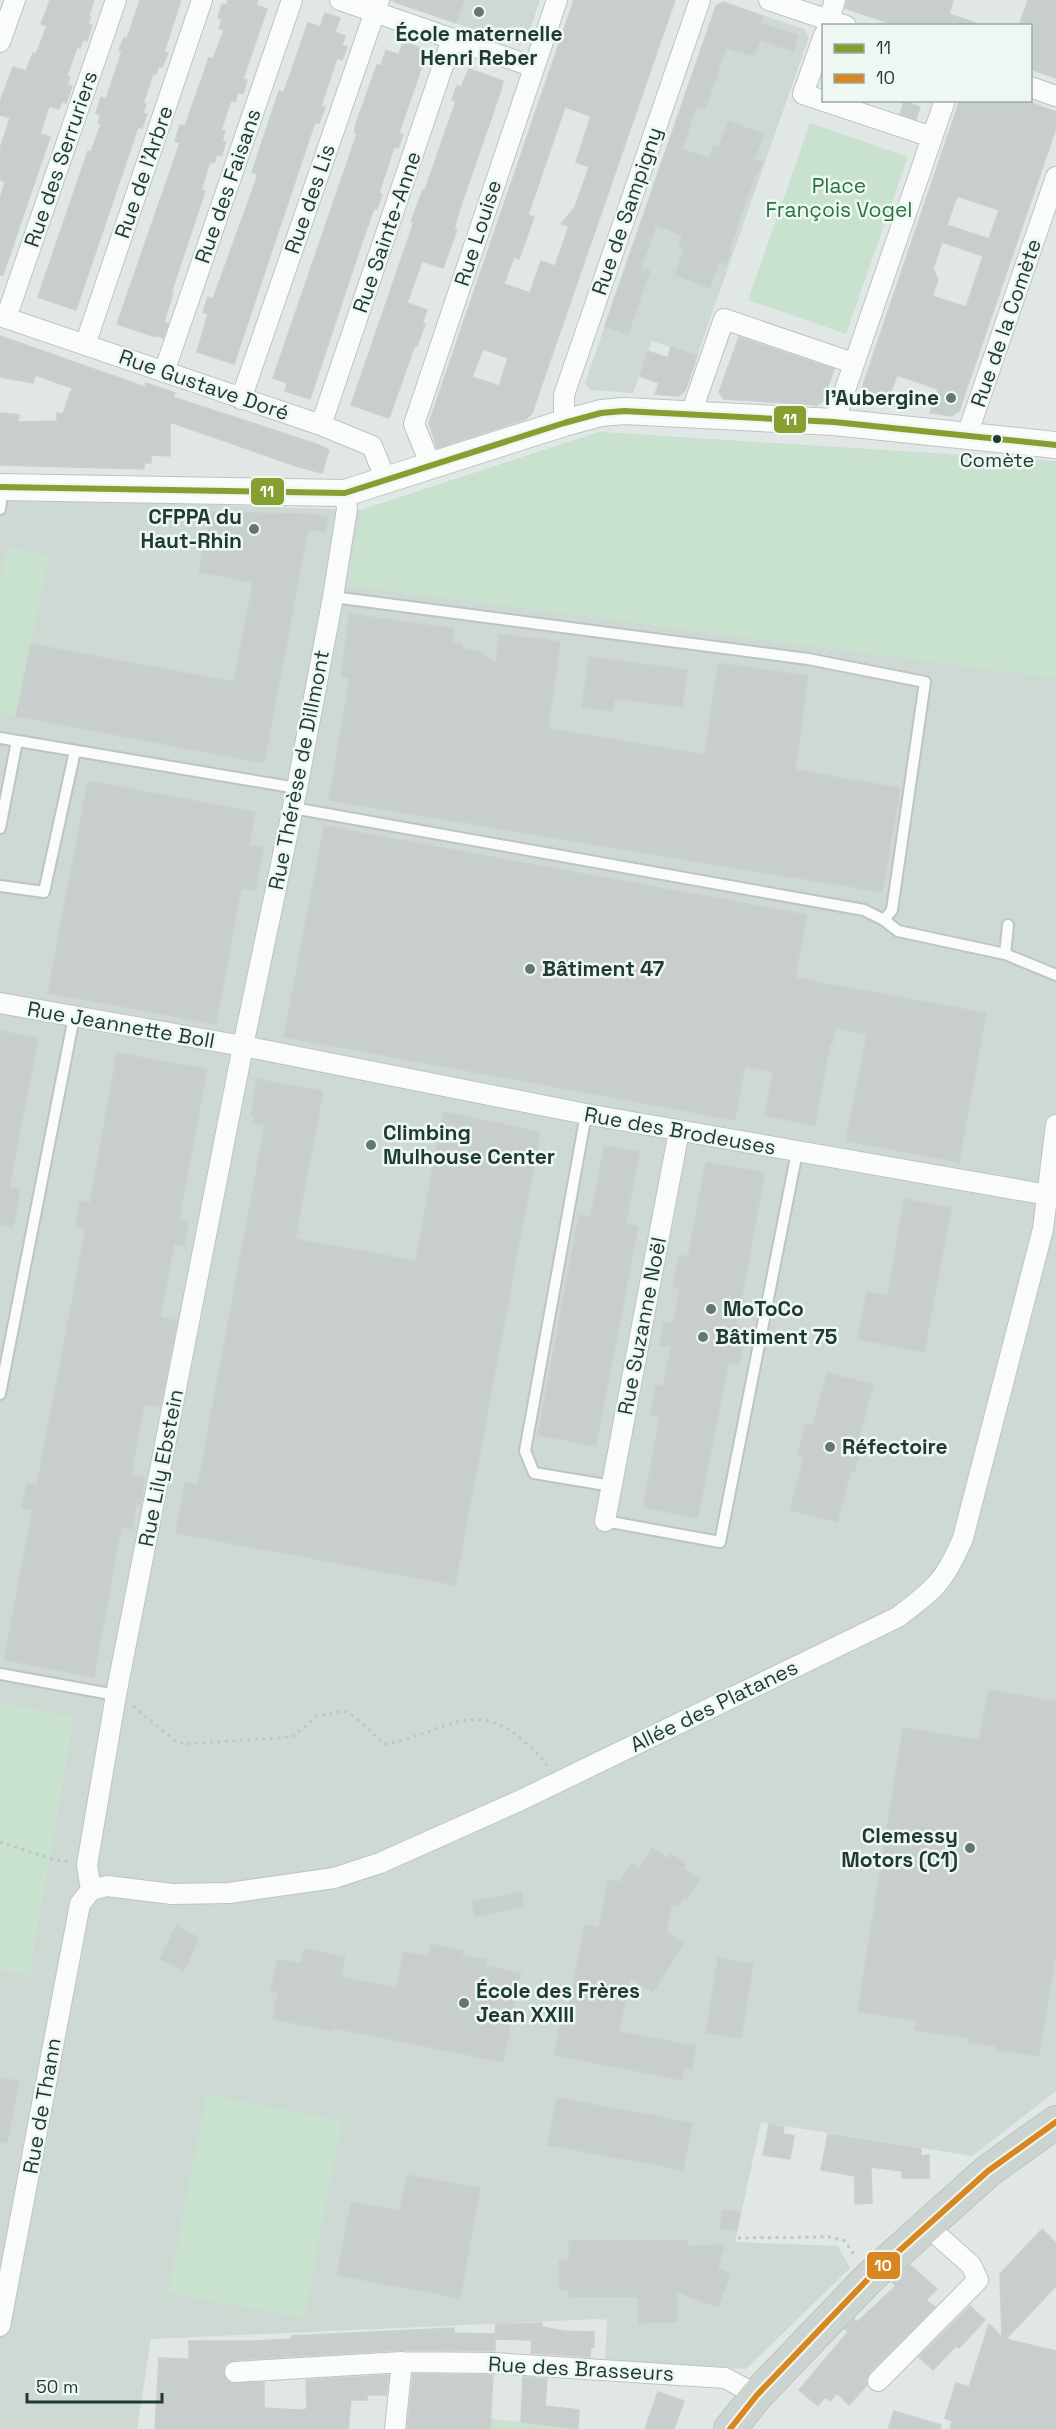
<svg xmlns="http://www.w3.org/2000/svg" width="1056" height="2429" viewBox="0 0 1056 2429" font-family="'Space Grotesk',sans-serif">
	<style>
		.built { fill: #ced9d4 }
		.green { fill: #c9e2d0 }
		.building { fill: #c8cecb; stroke: #cad0cd; stroke-width: 1.5; fill-rule: evenodd }
		.lines { fill: none; stroke-linecap: round; stroke-linejoin: round }
		.service-casing { stroke: #bec4c1; stroke-width: 14 }
		.minor-casing { stroke: #bec4c1; stroke-width: 22 }
		.tertiary-casing { stroke: #bec4c1; stroke-width: 28 }
		.primary-casing { stroke: #bbc4c1; stroke-width: 34 }
		.path { stroke: #bfc7c5; stroke-width: 3; stroke-dasharray: 3 4.5; stroke-linecap: butt }
		.service { stroke: #fafbfb; stroke-width: 10 }
		.minor { stroke: #fafbfb; stroke-width: 20 }
		.tertiary { stroke: #fafbfb; stroke-width: 26 }
		.primary { stroke: #ccd4d2; stroke-width: 32 }
		.bus-1-casing { stroke: #eef7f2; stroke-width: 10 }
		.bus-2-casing { stroke: #eef7f2; stroke-width: 10 }
		.bus-1 { stroke: #879f31; stroke-width: 6 }
		.bus-2 { stroke: #d78620; stroke-width: 6 }
		.poi-dot { fill: #637771; stroke: #eef7f2; stroke-width: 2 }
		.bus-dot { fill: #1f3a33; stroke: #eef7f2; stroke-width: 2 }
		.labels { text-anchor: middle; stroke-width: 5; stroke-linejoin: round; paint-order: stroke }
		.bus-label { font-size: 20px; fill: #1f3a33; stroke: #eef7f2 }
		.poi-label { font-size: 21px; font-weight: bold; fill: #1f3a33; stroke: #eef7f2; text-anchor: start }
		.street-label { font-size: 21px; fill: #1f3a33; stroke: #eef7f2 }
		.park-label { font-size: 21px; fill: #277344; stroke: #eef7f2 }
		.line-badge { stroke: #eef7f2; stroke-width: 2 }
		.badge-label { font-size: 16px; text-anchor: middle; font-weight: bold; fill: #fff }
	</style>
	<rect width="100%" height="100%" fill="#e1e7e4"/>
	<path class="built" d="M 388,0 L 540,0 L 526,41 L 519,45 Z
		M 723,2 L 804,29 L 809,37 L 697,356 L 652,341 L 633,393 L 590,390 L 585,383 L 716,6 Z
		M 599,432 L 1056,461 L 1056,2091 L 972,2156 L 761,2122 L 735,2242 L 838,2246 L 850,2268 L 746,2369 L 605,2362 L 607,2320 L 599,2319 L 151,2339 L 137,2429 L 0,2429 L 0,1969 L 29,1974 L 73,1717 L 0,1704 L 0,498 L 361,510 Z"/>
	<path class="green" d="M 810,123 L 908,157 L 846,334 L 748,300 Z
		M 599,432 L 1056,462 L 1056,678 L 347,585 L 361,510 Z
		M 7,547 L 49,556 L 16,716 L 0,713 L 0,581 Z
		M 0,1704 L 73,1717 L 29,1974 L 0,1969 Z
		M 207,2095 L 342,2121 L 304,2318 L 168,2293 Z
		M 462,2415 L 572,2429 L 458,2429 Z"/>
	<path class="building" d="M 50,0 L 94,0 L 89,15 L 91,16 L 88,24 L 92,25 L 87,41 L 83,40 L 80,48 L 77,47 L 67,76 L 70,77 L 67,85 L 72,86 L 66,103 L 62,101 L 59,109 L 49,106 L 40,134 L 50,137 L 3,275 L 0,275 L 0,199 L 5,182 L 0,180 L 0,149 L 10,118 L 0,115 L 0,102 L 13,67 L 26,71 L 33,53 L 36,54 L 47,26 L 41,24 Z
		M 140,0 L 181,0 L 164,52 L 168,53 L 162,67 L 159,66 L 156,74 L 153,74 L 143,103 L 146,104 L 143,113 L 147,114 L 142,128 L 138,127 L 76,310 L 38,297 L 88,151 L 91,152 L 101,124 L 98,123 L 101,115 L 96,113 L 101,97 L 106,99 L 122,51 L 119,50 L 124,38 L 127,39 Z
		M 228,0 L 258,0 L 256,5 L 267,9 L 243,79 L 247,80 L 243,94 L 238,92 L 235,102 L 231,100 L 221,130 L 225,131 L 222,141 L 226,142 L 221,156 L 217,154 L 214,163 L 210,162 L 201,190 L 205,191 L 171,293 L 173,293 L 164,322 L 168,324 L 163,338 L 156,335 L 156,337 L 117,324 L 180,143 L 175,141 L 180,125 L 185,126 L 209,58 L 213,59 L 224,30 L 219,28 L 222,19 L 218,18 L 222,4 L 227,5 Z
		M 395,0 L 464,0 L 456,23 L 395,2 Z
		M 574,0 L 675,0 L 532,413 L 526,419 L 437,448 L 429,423 ZM 565,107 L 591,116 L 576,162 L 589,167 L 575,207 L 561,224 L 569,226 L 555,266 L 541,261 L 530,293 L 504,284 L 514,257 L 519,259 L 534,217 L 528,215 ZM 483,349 L 508,358 L 499,386 L 472,377 Z
		M 847,0 L 953,0 L 949,14 L 976,23 L 975,26 L 897,26 L 845,8 Z
		M 1028,0 L 1056,0 L 1056,78 L 1030,69 L 1030,26 L 1019,26 Z
		M 723,2 L 763,16 L 761,23 L 798,36 L 793,51 L 760,40 L 754,56 L 726,48 L 705,109 L 697,106 L 682,149 L 709,158 L 714,146 L 719,147 L 728,121 L 764,134 L 754,160 L 762,162 L 757,175 L 755,175 L 729,250 L 731,251 L 726,264 L 719,262 L 710,288 L 675,275 L 684,249 L 679,247 L 683,235 L 656,225 L 641,268 L 650,271 L 628,334 L 605,326 L 716,6 Z
		M 325,13 L 340,18 L 335,32 L 345,36 L 342,45 L 347,47 L 342,60 L 337,58 L 321,106 L 325,107 L 319,123 L 315,122 L 234,364 L 197,352 L 208,314 L 203,312 L 208,297 L 213,299 L 257,178 L 257,174 L 252,172 L 279,91 L 284,92 L 308,23 L 320,27 Z
		M 403,42 L 426,50 L 423,63 L 399,133 L 403,135 L 398,148 L 394,147 L 379,193 L 382,194 L 377,209 L 374,208 L 361,245 L 310,399 L 285,391 L 287,383 L 273,378 L 357,134 L 355,133 L 355,127 L 377,65 L 381,66 L 386,50 L 399,55 Z
		M 469,69 L 503,81 L 501,90 L 459,211 L 454,229 L 457,230 L 443,268 L 422,261 L 407,303 L 427,310 L 422,324 L 425,324 L 417,346 L 415,345 L 389,418 L 351,405 L 414,222 L 411,222 L 423,190 L 425,190 L 456,101 L 452,100 L 457,86 L 461,87 Z
		M 960,100 L 1024,100 L 1056,112 L 1056,128 L 959,411 L 952,416 L 930,413 L 938,389 L 897,375 L 886,406 L 859,397 ZM 957,196 L 999,210 L 989,239 L 947,225 ZM 942,242 L 983,256 L 966,307 L 932,296 L 938,280 L 933,269 Z
		M 904,101 L 920,107 L 916,119 L 900,114 Z
		M 0,336 L 145,387 L 146,383 L 167,390 L 175,393 L 173,397 L 319,445 L 329,450 L 322,473 L 296,466 L 170,422 L 170,456 L 151,455 L 151,463 L 144,463 L 144,469 L 0,465 L 0,413 L 19,415 L 18,422 L 57,421 L 57,413 L 63,414 L 72,388 L 35,375 L 33,383 L 0,377 Z
		M 739,337 L 834,369 L 823,401 L 817,405 L 724,399 L 719,392 Z
		M 671,347 L 697,356 L 685,391 L 678,396 L 655,394 L 659,383 L 640,376 L 648,351 L 668,358 Z
		M 210,512 L 308,514 L 328,518 L 325,532 L 308,529 L 264,763 L 16,716 L 31,644 L 234,682 L 253,582 L 199,572 Z
		M 349,614 L 454,629 L 452,643 L 462,644 L 462,649 L 478,651 L 496,663 L 499,634 L 560,642 L 548,729 L 705,755 L 718,663 L 808,676 L 795,770 L 900,788 L 882,892 L 329,800 L 350,678 L 341,677 Z
		M 589,657 L 687,670 L 682,707 L 614,698 L 613,711 L 582,707 Z
		M 88,781 L 255,812 L 249,845 L 263,848 L 255,890 L 241,888 L 216,1024 L 48,993 Z
		M 324,826 L 807,915 L 795,978 L 986,1013 L 959,1162 L 846,1141 L 867,1034 L 835,1028 L 832,1044 L 830,1043 L 815,1125 L 765,1116 L 773,1072 L 745,1066 L 735,1120 L 284,1037 Z
		M 0,1031 L 38,1038 L 9,1188 L 20,1190 L 13,1227 L 0,1224 Z
		M 117,1053 L 207,1069 L 179,1219 L 189,1221 L 184,1246 L 174,1244 L 160,1317 L 177,1321 L 160,1407 L 144,1404 L 131,1475 L 145,1478 L 140,1505 L 136,1504 L 132,1529 L 121,1527 L 94,1677 L 4,1660 L 33,1510 L 22,1508 L 27,1484 L 37,1485 L 86,1228 L 75,1226 L 80,1201 L 90,1203 Z
		M 257,1079 L 323,1091 L 295,1239 L 416,1261 L 443,1112 L 540,1132 L 455,1585 L 176,1533 L 185,1482 L 198,1485 L 265,1125 L 253,1123 L 255,1115 L 251,1114 Z
		M 604,1146 L 639,1152 L 626,1224 L 638,1226 L 596,1446 L 538,1435 L 579,1215 L 591,1217 Z
		M 706,1162 L 765,1173 L 736,1326 L 746,1328 L 739,1365 L 728,1363 L 698,1518 L 643,1507 L 660,1417 L 650,1415 L 656,1385 L 663,1386 L 671,1347 L 660,1345 L 664,1322 L 673,1324 L 680,1288 L 673,1286 L 679,1255 L 688,1257 Z
		M 904,1199 L 951,1208 L 924,1352 L 858,1339 L 867,1292 L 888,1296 Z
		M 827,1373 L 873,1385 L 859,1438 L 863,1439 L 855,1471 L 851,1470 L 837,1522 L 790,1510 L 804,1458 L 797,1456 L 806,1424 L 813,1425 Z
		M 989,1690 L 1056,1702 L 1056,1951 L 1039,2056 L 996,2050 L 996,2046 L 967,2042 L 968,2038 L 915,2030 L 917,2021 L 858,2011 L 903,1728 L 979,1740 Z
		M 652,1848 L 668,1859 L 671,1854 L 686,1864 L 683,1868 L 700,1879 L 686,1900 L 683,1898 L 679,1905 L 671,1904 L 666,1932 L 684,1943 L 653,1992 L 630,1977 L 619,2032 L 696,2046 L 692,2070 L 684,2068 L 682,2080 L 554,2055 L 561,2021 L 566,2022 L 585,1925 L 599,1928 L 608,1880 L 620,1882 L 632,1863 L 639,1868 Z
		M 521,1892 L 524,1906 L 475,1917 L 472,1902 Z
		M 176,1926 L 199,1938 L 184,1970 L 160,1959 Z
		M 431,1944 L 463,1951 L 462,1956 L 486,1960 L 485,1966 L 521,1973 L 503,2062 L 333,2028 L 333,2031 L 273,2019 L 278,1992 L 271,1991 L 278,1959 L 301,1963 L 304,1949 L 345,1957 L 341,1977 L 397,1988 L 404,1952 L 428,1956 Z
		M 718,1958 L 753,1964 L 741,2038 L 706,2033 Z
		M 0,2078 L 19,2081 L 7,2143 L 0,2142 Z
		M 557,2098 L 692,2123 L 683,2170 L 548,2145 Z
		M 769,2124 L 784,2127 L 783,2134 L 794,2136 L 790,2159 L 763,2155 Z
		M 828,2134 L 921,2149 L 921,2156 L 929,2155 L 929,2178 L 902,2178 L 902,2171 L 871,2167 L 872,2203 L 855,2204 L 855,2176 L 821,2170 Z
		M 407,2175 L 480,2188 L 460,2298 L 337,2275 L 351,2202 L 400,2211 Z
		M 723,2210 L 740,2213 L 737,2231 L 720,2228 Z
		M 1042,2229 L 1056,2243 L 1056,2286 L 1006,2339 L 1056,2351 L 1056,2429 L 950,2429 L 952,2421 L 945,2418 L 956,2383 L 969,2387 L 989,2324 L 1002,2337 L 1000,2274 Z
		M 675,2240 L 687,2241 L 687,2246 L 725,2245 L 717,2269 L 730,2274 L 718,2307 L 677,2292 L 677,2322 L 639,2323 L 638,2297 L 569,2297 L 569,2290 L 560,2290 L 559,2261 L 569,2261 L 569,2241 Z
		M 910,2265 L 937,2289 L 926,2300 L 935,2307 L 869,2373 L 866,2379 L 867,2385 L 849,2405 L 837,2393 L 830,2401 L 825,2397 L 818,2406 L 799,2390 L 848,2332 L 845,2329 L 854,2319 L 857,2322 L 896,2286 L 892,2282 Z
		M 970,2306 L 985,2320 L 959,2348 L 956,2346 L 933,2370 L 919,2357 Z
		M 542,2323 L 542,2327 L 563,2331 L 594,2332 L 594,2347 L 591,2346 L 590,2357 L 531,2353 L 532,2340 L 495,2339 L 496,2324 Z
		M 454,2328 L 454,2333 L 495,2334 L 495,2351 L 401,2350 L 234,2360 L 228,2362 L 224,2367 L 225,2378 L 230,2383 L 264,2382 L 264,2408 L 298,2410 L 307,2409 L 306,2380 L 389,2375 L 386,2395 L 367,2395 L 367,2400 L 351,2400 L 348,2429 L 155,2429 L 159,2358 L 189,2359 L 189,2341 L 258,2341 L 291,2339 L 291,2336 Z
		M 413,2374 L 493,2375 L 490,2429 L 407,2429 Z
		M 523,2377 L 547,2379 L 545,2406 L 579,2410 L 578,2429 L 521,2422 Z
		M 658,2392 L 684,2401 L 674,2429 L 645,2429 Z
		M 894,2411 L 941,2425 L 940,2429 L 888,2429 Z"/>
	<g class="lines">
		<defs>
			<path id="service" d="M 0,509 L 3,487
				M 333,597 L 808,659 L 925,682 L 892,910 L 884,920
				M 0,738 L 297,788
				M 293,808 L 864,910 L 884,920 L 898,931 L 1005,954 L 1056,975
				M 0,828 L 17,741
				M 0,886 L 44,892 L 75,751
				M 1005,954 L 1008,925
				M 586,1114 L 525,1451 L 534,1473 L 612,1486
				M 0,1394 L 74,1017
				M 605,1521 L 720,1542 L 797,1152
				M 0,1674 L 116,1695"/>
			<path id="minor" d="M 340,0 L 534,67
				M 769,0 L 846,26
				M 827,26 L 835,0
				M 824,35 L 803,94 L 932,137
				M 0,42 L 15,0
				M 1030,87 L 1056,96
				M 0,316 L 321,425 L 372,446 L 386,480
				M 6,318 L 116,0
				M 85,345 L 202,0
				M 164,372 L 292,0
				M 241,399 L 379,0
				M 695,413 L 695,402 L 724,319 L 853,363
				M 834,422 L 945,100
				M 564,423 L 564,395 L 700,0
				M 321,425 L 452,39
				M 967,435 L 1056,177
				M 431,466 L 414,424 L 557,0
				M 0,1003 L 243,1046 L 586,1114 L 1048,1195
				M 605,1521 L 679,1131
				M 91,1890 L 87,1865 L 116,1695 L 243,1046 L 297,788 L 333,597 L 347,509 L 345,493
				M 91,1890 L 107,1886 L 172,1894 L 229,1893 L 334,1878 L 380,1863 L 519,1801 L 898,1617 C 935,1589 945,1581 963,1538 L 1043,1229 L 1056,1125
				M 0,2326 L 80,1904 L 91,1890
				M 235,2372 L 402,2362 L 493,2363 L 725,2378 L 757,2395
				M 878,2381 L 978,2280 L 971,2265 L 927,2226
				M 395,2429 L 402,2362"/>
			<path id="tertiary" d="M 0,487 L 345,493 L 564,423 L 601,413 L 624,411 L 834,422 L 1056,445"/>
			<path id="primary" d="M 730,2429 L 757,2395 L 869,2278 L 988,2171 L 1056,2122"/>
		</defs>
		<use href="#service" class="service-casing"/>
		<use href="#minor" class="minor-casing"/>
		<use href="#tertiary" class="tertiary-casing"/>
		<use href="#primary" class="primary-casing"/>
		<path class="path" d="M 133,1706 L 174,1740 L 184,1744 L 292,1737 L 317,1716 L 344,1711 L 355,1717 L 384,1744 C 391,1744 395,1742 402,1740 C 447,1729 476,1701 520,1738 C 531,1748 541,1754 548,1768
			M 0,1842 L 55,1860 L 70,1862
			M 738,2238 L 831,2237 L 845,2241 L 855,2256"/>
		<use href="#service" class="service"/>
		<use href="#minor" class="minor"/>
		<use href="#tertiary" class="tertiary"/>
		<use href="#primary" class="primary"/>
		<defs>
			<path id="bus-1" d="M 0,487 L 345,493 L 564,423 L 601,413 L 624,411 L 834,422 L 1056,445"/>
			<path id="bus-2" d="M 730,2429 L 757,2395 L 869,2278 L 988,2171 L 1056,2122"/>
		</defs>
		<use href="#bus-1" class="bus-1-casing"/>
		<use href="#bus-2" class="bus-2-casing"/>
		<use href="#bus-1" class="bus-1"/>
		<use href="#bus-2" class="bus-2"/>
	</g>
	<g class="poi-dot">
		<circle cx="479" cy="12" r="6"/>
		<circle cx="951" cy="398" r="6"/>
		<circle cx="254" cy="529" r="6"/>
		<circle cx="530" cy="969" r="6"/>
		<circle cx="371" cy="1145" r="6"/>
		<circle cx="711" cy="1309" r="6"/>
		<circle cx="703" cy="1337" r="6"/>
		<circle cx="830" cy="1447" r="6"/>
		<circle cx="970" cy="1848" r="6"/>
		<circle cx="464" cy="2003" r="6"/>
	</g>
	<circle class="bus-dot" cx="997" cy="439" r="5"/>
	<g class="labels">
		<g class="bus-label">
			<text x="997" y="467">Comète</text>
		</g>
		<g class="poi-label">
			<text x="479" y="41" text-anchor="middle">École maternelle<tspan x="479" dy="24">Henri Reber</tspan></text>
			<text x="939" y="405" text-anchor="end">l’Aubergine</text>
			<text x="242" y="524" text-anchor="end">CFPPA du<tspan x="242" dy="24">Haut-Rhin</tspan></text>
			<text x="542" y="976">Bâtiment 47</text>
			<text x="383" y="1140">Climbing<tspan x="383" dy="24">Mulhouse Center</tspan></text>
			<text x="723" y="1316">MoToCo</text>
			<text x="715" y="1344">Bâtiment 75</text>
			<text x="842" y="1454">Réfectoire</text>
			<text x="958" y="1843" text-anchor="end">Clemessy<tspan x="958" dy="24">Motors (C1)</tspan></text>
			<text x="476" y="1998">École des Frères<tspan x="476" dy="24">Jean XXIII</tspan></text>
		</g>
		<g class="street-label">
			<text transform="translate(61 159) rotate(-71)" y="7">Rue des Serruriers</text>
			<text transform="translate(144 172) rotate(-71)" y="7">Rue de l'Arbre</text>
			<text transform="translate(228 186) rotate(-71)" y="7">Rue des Faisans</text>
			<text transform="translate(310 199) rotate(-71)" y="7">Rue des Lis</text>
			<text transform="translate(627 211) rotate(-71)" y="7">Rue de Sampigny</text>
			<text transform="translate(387 232) rotate(-71)" y="7">Rue Sainte-Anne</text>
			<text transform="translate(478 233) rotate(-72)" y="7">Rue Louise</text>
			<text transform="translate(1006 323) rotate(-71)" y="7">Rue de la Comète</text>
			<text transform="translate(204 385) rotate(19)" y="7">Rue Gustave Doré</text>
			<text transform="translate(299 770) rotate(-79)" y="7">Rue Thérèse de Dillmont</text>
			<text transform="translate(121 1025) rotate(10)" y="7">Rue Jeannette Boll</text>
			<text transform="translate(680 1131) rotate(10)" y="7">Rue des Brodeuses</text>
			<text transform="translate(642 1326) rotate(-79)" y="7">Rue Suzanne Noël</text>
			<text transform="translate(161 1468) rotate(-79)" y="7">Rue Lily Ebstein</text>
			<text transform="translate(714 1706) rotate(-26)" y="7">Allée des Platanes</text>
			<text transform="translate(42 2106) rotate(-80)" y="7">Rue de Thann</text>
			<text transform="translate(581 2369) rotate(3)" y="7">Rue des Brasseurs</text>
		</g>
		<g class="park-label">
			<text x="839" y="193">Place<tspan x="839" dy="24">François Vogel</tspan></text>
		</g>
	</g>
	<g class="line-badge">
		<rect x="773" y="405" width="34" height="29" rx="6" fill="#879f31"/>
		<rect x="250" y="477" width="35" height="29" rx="6" fill="#879f31"/>
		<rect x="866" y="2251" width="35" height="29" rx="6" fill="#d78620"/>
	</g>
	<g class="badge-label">
		<text x="790" y="425">11</text>
		<text x="267" y="497">11</text>
		<text x="883" y="2271">10</text>
	</g>
	<rect x="822" y="24" width="210" height="78" fill="#eef7f2" stroke="#9baba6" stroke-width="1.5"/>
	<rect x="834" y="44" width="30" height="9" fill="#879f31" stroke="#9baba6" stroke-width="1.5"/>
	<text x="876" y="54" font-size="18" fill="#1f3a33">11</text>
	<rect x="834" y="74" width="30" height="9" fill="#d78620" stroke="#9baba6" stroke-width="1.5"/>
	<text x="876" y="84" font-size="18" fill="#1f3a33">10</text>
	<path d="M27 2393v9h135v-9" fill="none" stroke="#1f3a33" stroke-width="3"/>
	<text x="36" y="2393" font-size="18" fill="#1f3a33" stroke="#eef7f2" stroke-width="4.5" paint-order="stroke">50 m</text>
</svg>
